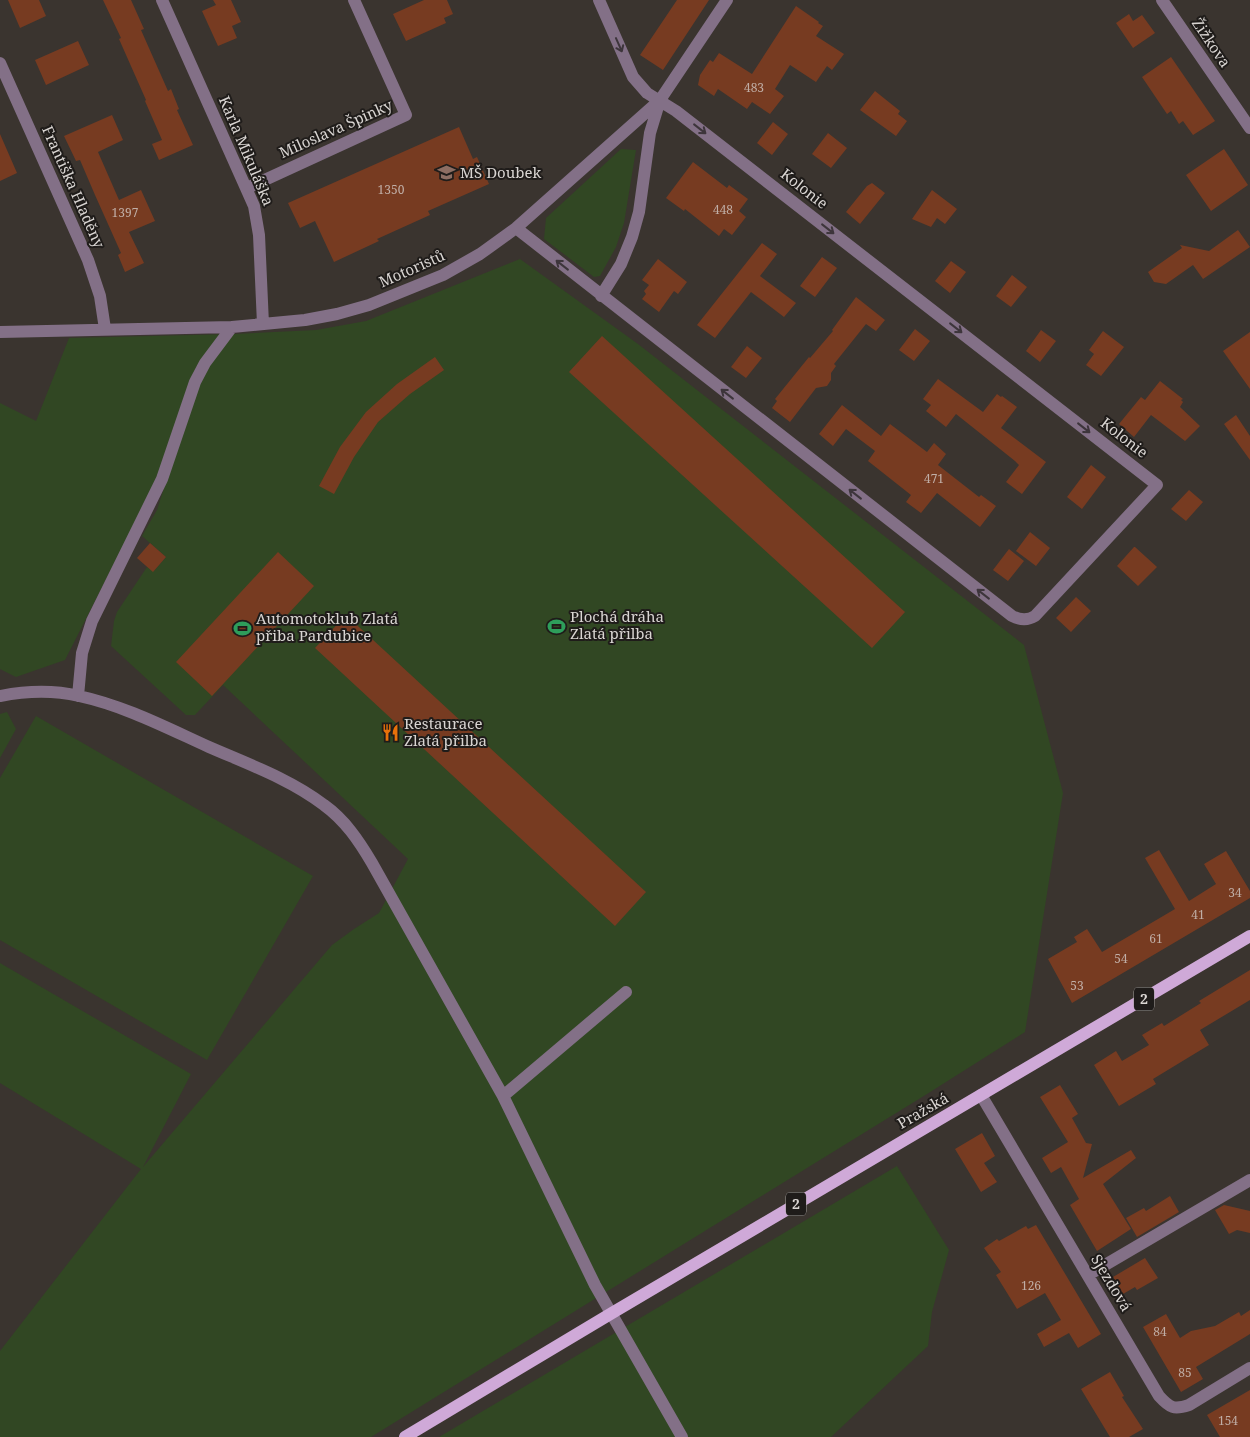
<svg xmlns="http://www.w3.org/2000/svg" width="1250" height="1437" viewBox="0 0 1250 1437" font-family="'Noto Serif',serif">
	<style>
		.green { fill: #314723 }
		.building { fill: #773b21 }
		.lines { fill: none; stroke-linecap: round; stroke-linejoin: round }
		.minor { stroke: #837087; stroke-width: 12 }
		.major { stroke: #cfa9d8; stroke-width: 12 }
		.oneway { stroke: #3d353b }
		.labels { text-anchor: middle; stroke-width: 4; stroke-linejoin: round; paint-order: stroke }
		.number-label { font-size: 12px; fill: #c0aea6 }
		.shield { fill: #1f1c1a; stroke: #a19e9b; stroke-width: 1 }
		.shield-label { font-size: 14px; font-weight: bold; fill: #d9d5d2 }
		.street-label { font-size: 15px; fill: #d9d5d2; stroke: #1f1c1a }
		.poi-label { font-size: 15px; fill: #d9d5d2; stroke: #1f1c1a; text-anchor: start }
	</style>
	<rect width="100%" height="100%" fill="#3a342f"/>
	<path class="green" d="M 621,149 L 636,150 L 624,223 L 616,247 L 600,276 L 594,277 L 544,239 L 546,218 Z
		M 520,259 L 638,344 L 1024,645 L 1063,793 L 1025,1032 L 927,1094 L 371,1437 L 0,1437 L 0,1351 L 141,1169 L 0,1083 L 0,963 L 191,1074 L 143,1167 L 332,945 L 354,929 L 379,913 L 408,859 L 223,685 L 195,715 L 186,715 L 111,646 L 114,621 L 117,612 L 147,567 L 154,571 L 166,557 L 142,536 L 157,510 L 165,485 L 156,481 L 65,660 L 16,677 L 0,669 L 0,403 L 36,421 L 69,338 L 235,334 L 316,330 L 366,321 Z
		M 7,712 L 16,729 L 0,758 L 0,714 Z
		M 36,716 L 313,876 L 207,1060 L 0,940 L 0,778 Z
		M 897,1166 L 949,1250 L 932,1312 L 928,1346 L 831,1437 L 439,1437 Z"/>
	<path class="building" d="M 8,0 L 39,0 L 46,16 L 20,28 Z
		M 103,0 L 131,0 L 144,29 L 141,30 L 168,91 L 171,89 L 179,109 L 177,110 L 193,145 L 159,160 L 152,144 L 162,140 L 145,101 L 146,100 L 119,39 L 121,38 Z
		M 213,0 L 231,0 L 241,22 L 232,26 L 237,38 L 218,46 L 202,11 L 216,5 Z
		M 424,0 L 447,0 L 453,14 L 444,18 L 446,23 L 406,41 L 393,14 Z
		M 677,0 L 709,0 L 663,70 L 640,55 Z
		M 796,6 L 819,22 L 818,23 L 823,26 L 816,36 L 844,54 L 832,70 L 827,66 L 816,82 L 790,65 L 775,89 L 784,96 L 770,114 L 752,102 L 747,109 L 718,89 L 714,96 L 698,85 L 700,75 L 710,60 L 713,62 L 719,53 L 752,74 Z
		M 1129,14 L 1133,21 L 1142,15 L 1155,33 L 1133,48 L 1116,23 Z
		M 78,41 L 89,65 L 46,85 L 35,60 Z
		M 1171,57 L 1215,121 L 1193,135 L 1183,121 L 1179,124 L 1171,111 L 1167,114 L 1142,77 Z
		M 875,91 L 900,111 L 898,114 L 907,121 L 896,136 L 860,110 Z
		M 112,115 L 123,140 L 98,152 L 119,200 L 141,190 L 155,221 L 129,232 L 144,263 L 125,272 L 118,255 L 121,253 L 95,195 L 80,160 L 76,161 L 64,136 Z
		M 773,122 L 788,134 L 772,155 L 757,143 Z
		M 459,127 L 473,159 L 477,157 L 489,184 L 428,211 L 430,215 L 377,239 L 379,241 L 334,262 L 315,221 L 300,228 L 288,203 Z
		M 828,133 L 847,148 L 831,168 L 812,154 Z
		M 0,134 L 17,173 L 0,181 Z
		M 1224,149 L 1248,185 L 1211,211 L 1186,175 Z
		M 693,162 L 727,188 L 729,185 L 748,199 L 739,211 L 746,217 L 732,235 L 724,229 L 719,236 L 685,209 L 684,211 L 666,198 Z
		M 872,183 L 885,193 L 860,224 L 846,212 L 867,186 Z
		M 932,190 L 957,209 L 945,224 L 937,218 L 931,227 L 912,219 Z
		M 1238,230 L 1250,247 L 1203,279 L 1193,265 L 1166,284 L 1154,282 L 1148,272 L 1182,248 L 1180,245 L 1209,251 Z
		M 762,243 L 777,254 L 760,276 L 796,303 L 784,317 L 751,292 L 715,338 L 697,325 Z
		M 822,257 L 837,268 L 815,297 L 800,286 Z
		M 658,259 L 687,282 L 678,294 L 674,291 L 659,312 L 642,299 L 646,294 L 644,291 L 649,285 L 642,280 Z
		M 951,261 L 966,272 L 950,293 L 935,281 Z
		M 1012,275 L 1027,287 L 1011,307 L 996,296 Z
		M 856,297 L 885,320 L 876,331 L 866,324 L 834,364 L 836,366 L 831,373 L 831,380 L 827,386 L 816,388 L 790,422 L 772,408 L 777,401 L 775,399 L 809,357 L 810,358 L 833,331 L 832,330 Z
		M 915,329 L 930,341 L 914,361 L 899,350 Z
		M 1041,330 L 1056,341 L 1040,362 L 1026,351 Z
		M 1103,331 L 1124,347 L 1101,376 L 1086,365 L 1094,354 L 1089,350 Z
		M 1250,332 L 1250,389 L 1223,351 Z
		M 602,336 L 905,612 L 872,648 L 569,372 Z
		M 747,346 L 762,358 L 746,378 L 731,367 Z
		M 435,357 L 444,370 L 410,394 L 378,422 L 354,457 L 334,494 L 319,486 L 340,447 L 366,412 L 397,384 Z
		M 938,379 L 983,412 L 997,394 L 1001,397 L 1002,396 L 1017,407 L 1001,428 L 1046,462 L 1022,494 L 1006,482 L 1019,465 L 1015,461 L 956,414 L 946,427 L 926,411 L 931,405 L 923,399 Z
		M 1160,381 L 1183,399 L 1181,400 L 1183,402 L 1180,407 L 1200,426 L 1185,441 L 1151,415 L 1134,437 L 1119,424 L 1141,397 L 1145,400 Z
		M 842,405 L 881,436 L 890,424 L 927,452 L 934,443 L 946,454 L 938,465 L 979,497 L 981,495 L 996,506 L 980,527 L 937,493 L 921,513 L 906,502 L 911,495 L 868,461 L 875,451 L 846,429 L 833,446 L 819,434 Z
		M 1236,415 L 1250,436 L 1250,460 L 1224,424 Z
		M 1091,465 L 1106,477 L 1082,509 L 1067,497 Z
		M 1189,490 L 1203,502 L 1186,521 L 1171,509 Z
		M 1030,532 L 1050,548 L 1036,566 L 1016,551 Z
		M 150,543 L 166,557 L 153,572 L 137,558 Z
		M 1134,547 L 1135,547 L 1157,567 L 1138,586 L 1117,566 Z
		M 1009,549 L 1024,561 L 1008,581 L 993,570 Z
		M 278,552 L 314,586 L 212,696 L 176,662 Z
		M 1076,597 L 1091,611 L 1071,632 L 1056,618 Z
		M 346,615 L 646,892 L 615,926 L 315,648 Z
		M 1159,850 L 1189,901 L 1216,884 L 1204,864 L 1226,851 L 1250,891 L 1250,898 L 1072,1003 L 1048,959 L 1077,942 L 1074,937 L 1087,929 L 1102,952 L 1175,909 L 1145,858 Z
		M 1250,970 L 1250,1000 L 1200,1030 L 1209,1045 L 1153,1079 L 1156,1084 L 1119,1106 L 1094,1065 L 1116,1051 L 1122,1061 L 1149,1045 L 1142,1035 L 1162,1023 L 1164,1026 L 1201,1003 L 1199,1001 Z
		M 1060,1085 L 1078,1114 L 1072,1118 L 1086,1143 L 1092,1144 L 1083,1178 L 1131,1150 L 1136,1158 L 1103,1184 L 1131,1229 L 1097,1251 L 1070,1205 L 1079,1199 L 1061,1167 L 1051,1173 L 1042,1158 L 1068,1142 L 1040,1097 Z
		M 982,1133 L 995,1156 L 984,1163 L 997,1182 L 981,1192 L 955,1149 Z
		M 1170,1196 L 1179,1212 L 1137,1237 L 1126,1218 L 1144,1208 L 1146,1211 Z
		M 1224,1205 L 1250,1211 L 1250,1233 L 1237,1230 L 1229,1234 L 1215,1210 Z
		M 1036,1225 L 1101,1334 L 1078,1348 L 1069,1333 L 1044,1347 L 1037,1334 L 1061,1320 L 1045,1293 L 1017,1309 L 996,1275 L 1001,1272 L 984,1248 L 997,1239 L 999,1241 L 1026,1226 L 1028,1229 Z
		M 1145,1258 L 1158,1278 L 1137,1290 L 1135,1287 L 1123,1294 L 1113,1277 Z
		M 1250,1310 L 1250,1334 L 1196,1367 L 1203,1379 L 1181,1392 L 1143,1327 L 1166,1314 L 1180,1338 L 1191,1331 L 1215,1326 L 1239,1312 L 1241,1316 Z
		M 1110,1372 L 1124,1396 L 1122,1397 L 1143,1429 L 1129,1437 L 1110,1437 L 1081,1389 Z
		M 1250,1390 L 1250,1437 L 1220,1437 L 1207,1415 Z"/>
	<g class="lines">
		<path class="minor" d="M 162,0 L 254,206 L 259,235 L 263,324
			M 1162,0 L 1250,128
			M 0,63 L 88,260 L 100,296 L 105,329
			M 247,188 L 406,115 L 354,0
			M 516,228 L 1012,616 C 1020,620 1027,621 1035,616 L 1157,485 L 676,111 L 647,93 L 633,77 L 599,0
			M 601,296 L 621,264 L 632,237 L 639,212 L 650,133 L 660,100
			M 0,332 L 232,327 L 305,320 L 337,314 L 369,305 L 443,275 L 480,254 L 516,228 L 660,100 L 727,0
			M 0,696 C 26,691 53,690 79,696 C 125,706 167,728 209,747 C 248,764 290,779 324,805 C 345,820 359,841 372,863 L 503,1096 L 595,1285 L 682,1437
			M 78,696 L 82,653 L 92,621 L 162,479 L 195,382 L 205,363 L 232,327
			M 981,1095 L 1159,1396 C 1170,1408 1174,1410 1189,1405 L 1250,1368
			M 503,1096 L 626,992
			M 1088,1275 L 1250,1180"/>
		<path class="major" d="M 405,1437 L 612,1313 L 1250,936"/>
	</g>
	<defs><path id="oneway-shaft" d="M-6 0H5M1.5-3L5.5 0L1.5 3" fill="none" stroke-width="1.6" stroke-linecap="round" stroke-linejoin="round" transform="scale(1.25)"/></defs>
	<g class="oneway">
		<use href="#oneway-shaft" transform="translate(619 45) rotate(66)"/>
		<use href="#oneway-shaft" transform="translate(700 129) rotate(38)"/>
		<use href="#oneway-shaft" transform="translate(828 229) rotate(38)"/>
		<use href="#oneway-shaft" transform="translate(562 265) rotate(-142)"/>
		<use href="#oneway-shaft" transform="translate(956 328) rotate(38)"/>
		<use href="#oneway-shaft" transform="translate(727 394) rotate(-142)"/>
		<use href="#oneway-shaft" transform="translate(1084 428) rotate(38)"/>
		<use href="#oneway-shaft" transform="translate(855 494) rotate(-142)"/>
		<use href="#oneway-shaft" transform="translate(983 594) rotate(-142)"/>
	</g>
	<defs>
		<symbol id="school-bare" viewBox="-9 -9 18 18"><path d="M0-5L7-2L0 1L-7-2ZM-4 1L0 2.5L4 1V4Q0 6-4 4Z" fill="#8d6e63" stroke="#1f1c1a" stroke-width="2.5" paint-order="stroke"/></symbol>
		<symbol id="stadium-bare" viewBox="-9 -9 18 18"><path d="M0-5a6.5 5 0 1 0 0 10a6.5 5 0 1 0 0-10ZM-3.5-1.8h7v3.6h-7Z" fill="#2e9e5b" stroke="#1f1c1a" stroke-width="2.5" paint-order="stroke"/></symbol>
		<symbol id="restaurant-bare" viewBox="-9 -9 18 18"><path d="M-5-6h1v4h1v-4h1v4h1v-4h1v5L-1.5 .5V6h-2V.5L-5-1ZM5-6V6H3V1.5H1.5Q1.5-4 5-6Z" fill="#e8710a" stroke="#1f1c1a" stroke-width="2.5" paint-order="stroke"/></symbol>
	</defs>
	<g fill-rule="evenodd">
		<use href="#school-bare" x="434" y="160" width="25" height="25"/>
		<use href="#stadium-bare" x="544" y="614" width="25" height="25"/>
		<use href="#stadium-bare" x="230" y="616" width="25" height="25"/>
		<use href="#restaurant-bare" x="378" y="720" width="25" height="25"/>
	</g>
	<g class="labels">
		<g class="number-label">
			<text x="754" y="92">483</text>
			<text x="391" y="194">1350</text>
			<text x="723" y="214">448</text>
			<text x="125" y="217">1397</text>
			<text x="934" y="483">471</text>
			<text x="1235" y="897">34</text>
			<text x="1198" y="919">41</text>
			<text x="1156" y="943">61</text>
			<text x="1121" y="963">54</text>
			<text x="1077" y="990">53</text>
			<text x="1031" y="1290">126</text>
			<text x="1160" y="1336">84</text>
			<text x="1185" y="1377">85</text>
			<text x="1228" y="1425">154</text>
		</g>
		<g class="shield">
			<rect x="1134" y="987.5" width="20" height="23" rx="4"/>
			<rect x="786" y="1192.5" width="20" height="23" rx="4"/>
		</g>
		<g class="shield-label">
			<text x="1144" y="1004">2</text>
			<text x="796" y="1209">2</text>
		</g>
		<g class="street-label">
			<text transform="translate(1211 43) rotate(56)" y="5">Žižkova</text>
			<text transform="translate(336 129) rotate(-24)" y="5">Miloslava Špinky</text>
			<text transform="translate(246 151) rotate(67)" y="5">Karla Mikuláška</text>
			<text transform="translate(73 187) rotate(66)" y="5">Františka Hladěny</text>
			<text transform="translate(804 189) rotate(38)" y="5">Kolonie</text>
			<text transform="translate(412 269) rotate(-24)" y="5">Motoristů</text>
			<text transform="translate(1124 438) rotate(38)" y="5">Kolonie</text>
			<text transform="translate(923 1111) rotate(-30)" y="5">Pražská</text>
			<text transform="translate(1111 1283) rotate(59)" y="5">Sjezdová</text>
		</g>
		<g class="poi-label">
			<text x="460" y="178">MŠ Doubek</text>
			<text x="570" y="622">Plochá dráha<tspan x="570" dy="17">Zlatá přilba</tspan></text>
			<text x="256" y="624">Automotoklub Zlatá<tspan x="256" dy="17">přiba Pardubice</tspan></text>
			<text x="404" y="729">Restaurace<tspan x="404" dy="17">Zlatá přilba</tspan></text>
		</g>
	</g>
</svg>
